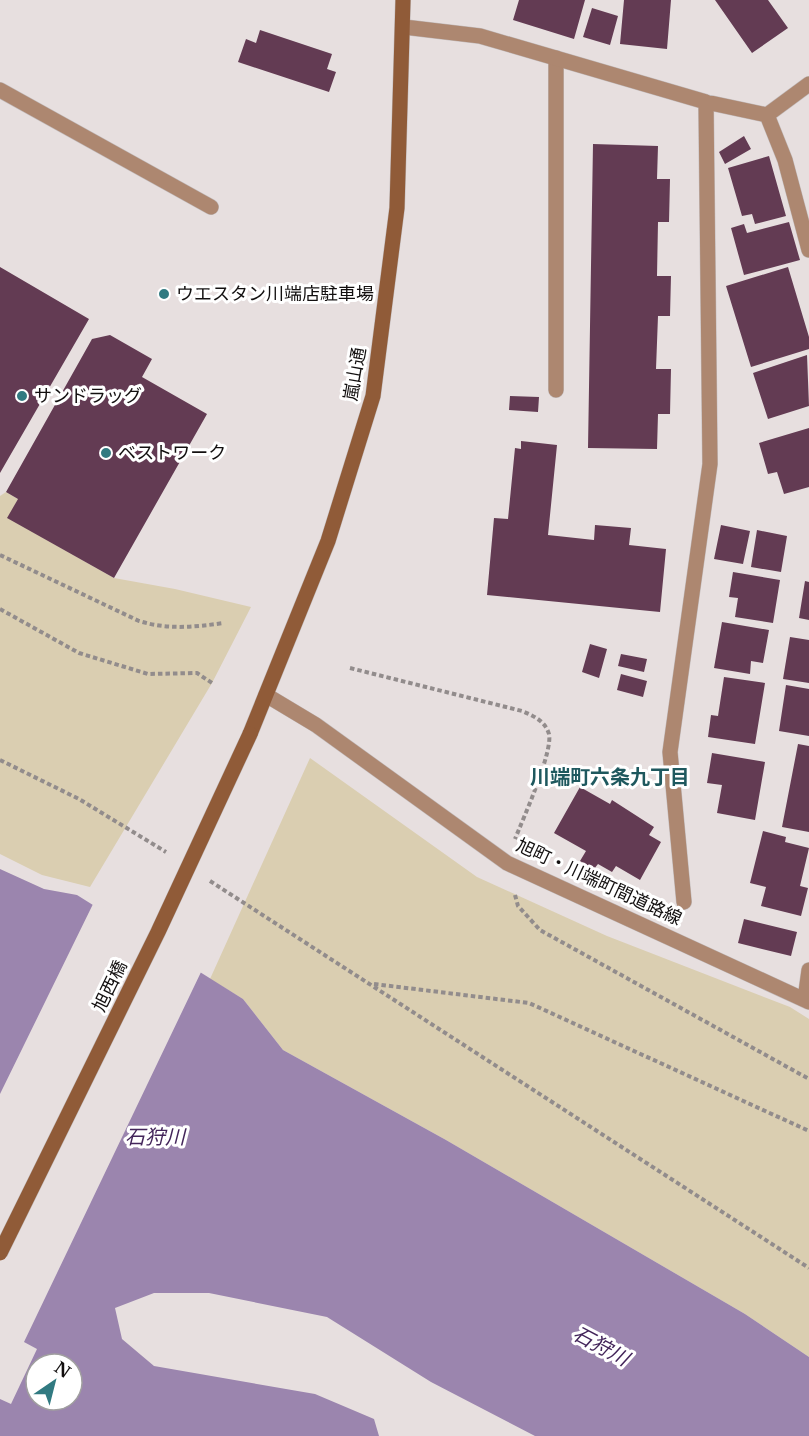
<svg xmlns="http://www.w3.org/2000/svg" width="809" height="1436" viewBox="0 0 809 1436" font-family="'Libre Baskerville','Noto Sans JP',serif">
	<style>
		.green { fill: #daceb1 }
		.water { fill: #9b85ae; fill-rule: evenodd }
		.pier { fill: #e7dfdf }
		.building { fill: #633b53 }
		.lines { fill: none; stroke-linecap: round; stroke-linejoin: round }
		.lane-casing { stroke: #c1baba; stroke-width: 16 }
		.street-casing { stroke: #c1baba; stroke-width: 16 }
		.secondary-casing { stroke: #c1baba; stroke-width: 16 }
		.path { stroke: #928c8c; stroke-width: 4; stroke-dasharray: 4.5 3; stroke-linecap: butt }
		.lane { stroke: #ad8770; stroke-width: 15 }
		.street { stroke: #ad8770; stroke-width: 15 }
		.secondary { stroke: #905b38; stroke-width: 15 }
		.secondary-bridge-casing { stroke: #c1baba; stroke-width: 16; stroke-linecap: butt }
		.secondary-bridge { stroke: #905b38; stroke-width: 15 }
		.poi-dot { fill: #317a81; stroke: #fff; stroke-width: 2 }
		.labels { text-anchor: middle; stroke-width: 6; stroke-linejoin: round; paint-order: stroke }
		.poi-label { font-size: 18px; fill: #120f0f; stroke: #fff; text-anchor: start }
		.street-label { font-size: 18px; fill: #120f0f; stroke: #fff }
		.neighbourhood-label { font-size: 20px; font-weight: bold; fill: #1e585e; stroke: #fff }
		.water-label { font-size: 20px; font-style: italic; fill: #43255a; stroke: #fff }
	</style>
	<rect width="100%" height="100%" fill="#e7dfdf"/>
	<path class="green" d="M 6,492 L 18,499 L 8,518 L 114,578 L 175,589 L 251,607 L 212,683 L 90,887 L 42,875 L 0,854 L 0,496 Z
		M 310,758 L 477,877 L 607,936 L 790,1007 L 809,1019 L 809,1357 L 745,1314 L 446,1140 L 283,1050 L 243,999 L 210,979 Z"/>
	<path class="water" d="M 0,869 L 44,889 L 77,895 L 243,999 L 283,1050 L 446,1140 L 745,1314 L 809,1357 L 809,1436 L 535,1436 L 431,1382 L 327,1317 L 209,1293 L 154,1293 L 115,1308 L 122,1339 L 154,1366 L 315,1394 L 374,1419 L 379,1436 L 0,1436 ZM 36,1364 L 72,1364 L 72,1400 L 36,1400 Z"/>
	<path class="pier" d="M 94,902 L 202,970 L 24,1342 L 37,1349 L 11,1404 L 0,1399 L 0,1094 Z"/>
	<path class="building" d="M 519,0 L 585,0 L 574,39 L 513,20 Z
		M 624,0 L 671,0 L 667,49 L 620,44 Z
		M 715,0 L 768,0 L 788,28 L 752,53 Z
		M 592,8 L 618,16 L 610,45 L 583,37 Z
		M 260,30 L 332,54 L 327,69 L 336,72 L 329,92 L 238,62 L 246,39 L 256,43 Z
		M 744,136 L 751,149 L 725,164 L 719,152 Z
		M 593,144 L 658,146 L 657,179 L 670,179 L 669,222 L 658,222 L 657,276 L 671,276 L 670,316 L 658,316 L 656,369 L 671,369 L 670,414 L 658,414 L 657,449 L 588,448 Z
		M 769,156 L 786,216 L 755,224 L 752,214 L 742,216 L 728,168 Z
		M 789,222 L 800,260 L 744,275 L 731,228 L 744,224 L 747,233 Z
		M 0,267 L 89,319 L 0,473 Z
		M 788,267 L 809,337 L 809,349 L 751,367 L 726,286 Z
		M 110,335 L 152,359 L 142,377 L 207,414 L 114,578 L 7,518 L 18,499 L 6,492 L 92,339 Z
		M 807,355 L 809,406 L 768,419 L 753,373 Z
		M 510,396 L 539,397 L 538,412 L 509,410 Z
		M 809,428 L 809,487 L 784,494 L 777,472 L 768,474 L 759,443 Z
		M 521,441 L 557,445 L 548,535 L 594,540 L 595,525 L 631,528 L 629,545 L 666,549 L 660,612 L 487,595 L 494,518 L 508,519 L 515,448 L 521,449 Z
		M 721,525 L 750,531 L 743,564 L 714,559 Z
		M 757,530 L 787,536 L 781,572 L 751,567 Z
		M 733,572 L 780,580 L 773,623 L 735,617 L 738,598 L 729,597 Z
		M 805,581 L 809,582 L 809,620 L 799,618 Z
		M 722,622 L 769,630 L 763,663 L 751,661 L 750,674 L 714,668 Z
		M 790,637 L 809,640 L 809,683 L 783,679 Z
		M 590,644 L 607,649 L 599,678 L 582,672 Z
		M 621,654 L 647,659 L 644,672 L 618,666 Z
		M 621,674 L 647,681 L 643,697 L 617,690 Z
		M 724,677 L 765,683 L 755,744 L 708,737 L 711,715 L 718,716 Z
		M 786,685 L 809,689 L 809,736 L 779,731 Z
		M 798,744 L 809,746 L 809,832 L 782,827 Z
		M 712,753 L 765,762 L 755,820 L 717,813 L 722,785 L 707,783 Z
		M 580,787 L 610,804 L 612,800 L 654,827 L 649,835 L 661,842 L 640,880 L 616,866 L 612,872 L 598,864 L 594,869 L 580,861 L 586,851 L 554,833 Z
		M 763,831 L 786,837 L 785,842 L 809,848 L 800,886 L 808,888 L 801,916 L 761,906 L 766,887 L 750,883 Z
		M 744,919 L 797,932 L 791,956 L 738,943 Z"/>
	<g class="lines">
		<defs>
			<path id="lane" d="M 556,58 L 556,390
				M 0,90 L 211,207"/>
			<path id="street" d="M 404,27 L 480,36 L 706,102 L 767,115 L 809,84
				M 767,115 L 785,160 L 809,250
				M 266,695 L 316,725 L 507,863 L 809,1002
				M 684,902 L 670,752 L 710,464 L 706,102
				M 805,999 L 809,970"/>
			<path id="secondary" d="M 250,734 L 328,541 L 373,396 L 397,208 L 403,0"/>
		</defs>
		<use href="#lane" class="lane-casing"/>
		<use href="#street" class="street-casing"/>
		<use href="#secondary" class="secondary-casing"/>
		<path class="path" d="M 0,555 L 139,621 C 168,630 194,627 224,623
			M 0,609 L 79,653 L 148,674 L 197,673 L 212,683
			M 350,668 L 522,711 C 534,716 545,721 549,734 C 553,752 523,819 515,839
			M 0,760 L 79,799 L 166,852
			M 210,881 L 809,1268
			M 515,895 L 518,906 L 540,930 L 809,1079
			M 374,984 L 529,1003 L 809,1131"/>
		<use href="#lane" class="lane"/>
		<use href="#street" class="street"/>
		<use href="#secondary" class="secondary"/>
		<defs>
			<path id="secondary-bridge" d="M 0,1253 L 158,932 L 250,734"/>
		</defs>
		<use href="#secondary-bridge" class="secondary-bridge-casing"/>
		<use href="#secondary-bridge" class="secondary-bridge"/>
	</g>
	<g class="poi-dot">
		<circle cx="164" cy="294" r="6"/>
		<circle cx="22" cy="396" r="6"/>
		<circle cx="106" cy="453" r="6"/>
	</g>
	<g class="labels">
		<g class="poi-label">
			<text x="176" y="300">ウエスタン川端店駐車場</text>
			<text x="34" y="402">サンドラッグ</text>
			<text x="118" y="459">ベストワーク</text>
		</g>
		<g class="street-label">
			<text transform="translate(355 374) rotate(-80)" y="6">嵐山通</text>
			<text transform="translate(599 882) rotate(25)" y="6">旭町・川端町間道路線</text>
			<text transform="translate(110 986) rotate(-64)" y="6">旭西橋</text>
		</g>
		<g class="neighbourhood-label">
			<text x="610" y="784">川端町六条九丁目</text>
		</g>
		<g class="water-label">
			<text x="155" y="1144">石狩川</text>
			<text transform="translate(601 1346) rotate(28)" y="7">石狩川</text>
		</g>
	</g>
	<g transform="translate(54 1382) rotate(35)"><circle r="28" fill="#ffffff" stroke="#a09f9f" stroke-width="1.5"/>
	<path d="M0-4.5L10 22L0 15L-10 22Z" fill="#317a81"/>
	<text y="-9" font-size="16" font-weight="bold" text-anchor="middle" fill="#120f0f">N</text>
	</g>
</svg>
